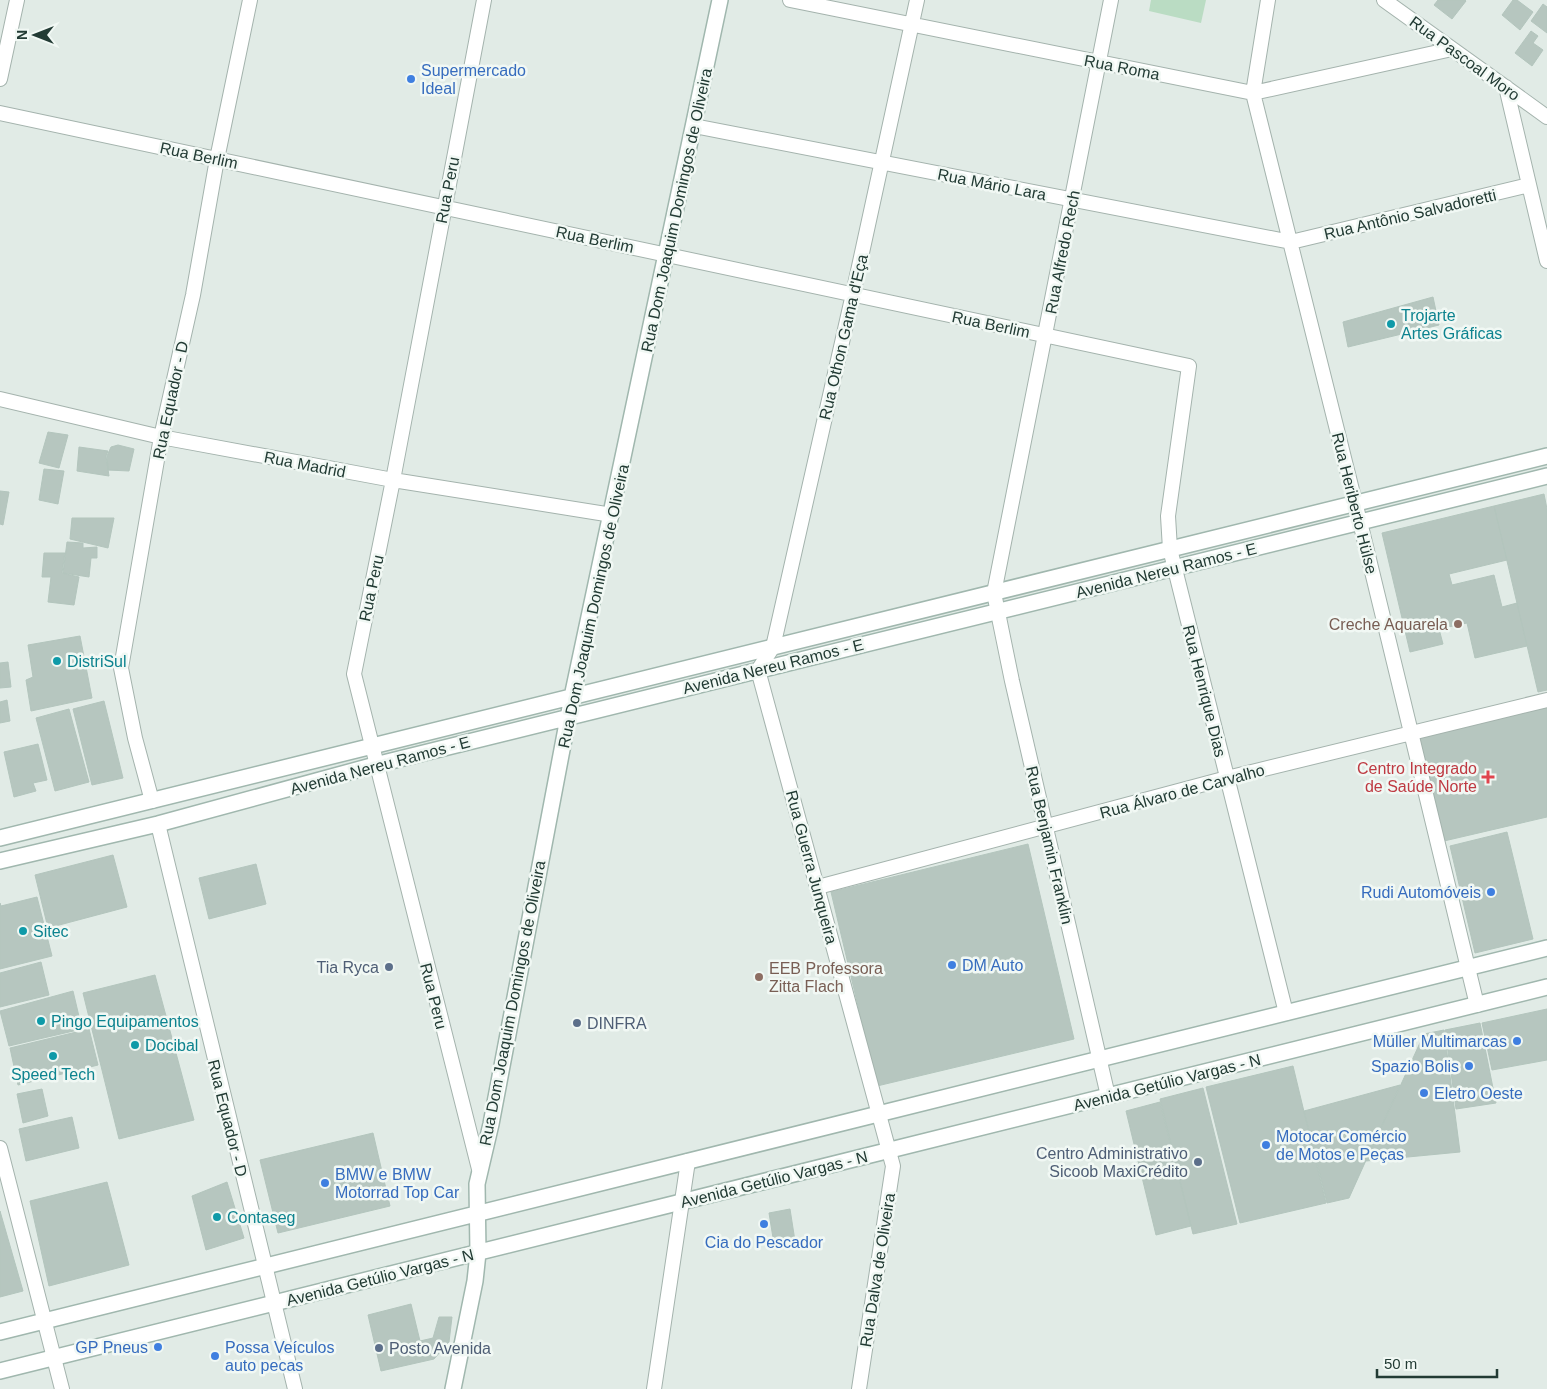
<svg xmlns="http://www.w3.org/2000/svg" width="1547" height="1389" viewBox="0 0 1547 1389" font-family="Helvetica,sans-serif">
	<style>
		.green { fill: #badcc3 }
		.building { fill: #b6c6bf; stroke: #b3c5bd }
		.lines { fill: none; stroke-linecap: round; stroke-linejoin: round }
		.street-casing { stroke: #a4b3ad; stroke-width: 16 }
		.secondary-casing { stroke: #a0b7ae; stroke-width: 18 }
		.street { stroke: #fff; stroke-width: 14 }
		.secondary { stroke: #fff; stroke-width: 15 }
		.shop-dot { fill: #3f7fe0; stroke: #f1f8f4; stroke-width: 2 }
		.culture-dot { fill: #0f9aa8; stroke: #f1f8f4; stroke-width: 2 }
		.education-dot { fill: #8d6e63; stroke: #f1f8f4; stroke-width: 2 }
		.health-dot { fill: #e0444e; stroke: #f1f8f4; stroke-width: 2 }
		.service-dot { fill: #5c6f8a; stroke: #f1f8f4; stroke-width: 2 }
		.labels { text-anchor: middle; stroke-width: 5; stroke-linejoin: round; paint-order: stroke }
		.street-label { font-size: 16px; fill: #223b34; stroke: #f1f8f4 }
		.shop-label { font-size: 16px; fill: #366cbe; stroke: #f1f8f4; text-anchor: start }
		.culture-label { font-size: 16px; fill: #0d838f; stroke: #f1f8f4; text-anchor: start }
		.education-label { font-size: 16px; fill: #785e54; stroke: #f1f8f4; text-anchor: end }
		.health-label { font-size: 16px; fill: #be3a42; stroke: #f1f8f4; text-anchor: end }
		.service-label { font-size: 16px; fill: #4e5e75; stroke: #f1f8f4; text-anchor: end }
	</style>
	<rect width="100%" height="100%" fill="#e1ebe6"/>
	<path class="green" d="M 1151,0 L 1206,0 L 1201,23 L 1149,11 Z"/>
	<path class="building" d="M 1438,0 L 1465,0 L 1466,1 L 1452,19 L 1434,5 Z
		M 1513,0 L 1517,0 L 1533,12 L 1520,30 L 1502,15 Z
		M 1543,4 L 1547,7 L 1547,33 L 1531,21 Z
		M 1531,31 L 1538,36 L 1533,43 L 1543,50 L 1532,66 L 1515,53 Z
		M 1433,297 L 1439,325 L 1348,347 L 1343,322 Z
		M 48,432 L 68,435 L 59,468 L 39,463 Z
		M 118,445 L 134,449 L 129,471 L 108,470 L 107,456 L 111,447 Z
		M 79,447 L 108,451 L 106,456 L 109,476 L 77,471 Z
		M 44,469 L 64,471 L 58,504 L 39,500 Z
		M 0,491 L 9,492 L 3,525 L 0,524 Z
		M 1544,494 L 1547,509 L 1547,690 L 1538,692 L 1494,506 Z
		M 1494,506 L 1507,560 L 1449,574 L 1452,585 L 1494,575 L 1502,607 L 1517,603 L 1527,646 L 1475,658 L 1467,623 L 1439,629 L 1443,644 L 1410,652 L 1382,533 Z
		M 72,518 L 114,518 L 108,548 L 70,539 Z
		M 67,542 L 83,543 L 83,548 L 97,547 L 97,558 L 91,558 L 89,577 L 63,573 Z
		M 44,553 L 65,553 L 62,573 L 79,577 L 74,605 L 48,602 L 51,577 L 42,577 Z
		M 80,636 L 92,698 L 31,711 L 26,680 L 33,677 L 28,645 Z
		M 8,662 L 11,687 L 0,688 L 0,663 Z
		M 7,700 L 10,721 L 0,723 L 0,702 Z
		M 104,701 L 123,778 L 92,785 L 73,709 Z
		M 1547,706 L 1547,817 L 1444,841 L 1419,738 Z
		M 69,709 L 89,782 L 55,791 L 36,718 Z
		M 38,744 L 47,780 L 33,783 L 36,791 L 14,797 L 4,752 Z
		M 1507,832 L 1533,939 L 1475,953 L 1450,846 Z
		M 1028,844 L 1074,1039 L 877,1086 L 831,892 Z
		M 113,855 L 127,907 L 48,928 L 35,875 Z
		M 256,864 L 266,904 L 209,919 L 199,878 Z
		M 37,897 L 52,956 L 0,969 L 0,903 L 1,906 Z
		M 41,962 L 49,995 L 0,1007 L 0,973 Z
		M 155,975 L 194,1120 L 119,1139 L 83,993 Z
		M 73,991 L 82,1029 L 9,1046 L 0,1011 Z
		M 1547,1009 L 1547,1060 L 1492,1070 L 1482,1023 Z
		M 1480,1023 L 1496,1103 L 1456,1109 L 1445,1030 Z
		M 89,1029 L 98,1065 L 18,1085 L 10,1048 Z
		M 1444,1030 L 1460,1152 L 1366,1161 L 1424,1034 Z
		M 1293,1066 L 1326,1203 L 1240,1223 L 1206,1087 Z
		M 1400,1085 L 1349,1198 L 1327,1203 L 1304,1111 Z
		M 1203,1088 L 1237,1224 L 1193,1234 L 1160,1099 Z
		M 42,1089 L 48,1116 L 23,1123 L 17,1094 Z
		M 1160,1102 L 1191,1226 L 1156,1235 L 1126,1111 Z
		M 72,1117 L 79,1148 L 26,1161 L 19,1129 Z
		M 373,1133 L 390,1206 L 278,1233 L 260,1160 Z
		M 107,1182 L 129,1265 L 49,1286 L 30,1201 Z
		M 227,1182 L 244,1238 L 206,1250 L 192,1196 Z
		M 790,1209 L 795,1241 L 774,1244 L 769,1213 Z
		M 0,1211 L 23,1291 L 0,1297 Z
		M 411,1304 L 420,1341 L 433,1338 L 439,1317 L 452,1317 L 449,1342 L 434,1359 L 381,1371 L 368,1315 Z"/>
	<g class="lines">
		<defs>
			<path id="street" d="M 790,0 L 1253,93 L 1452,49
				M 1268,0 L 1253,93 L 1360,522 L 1477,1005
				M 1384,0 L 1547,117
				M 0,79 L 17,0
				M 1506,87 L 1547,261
				M 0,113 L 1189,366 L 1168,516 L 1170,549 L 1286,1013
				M 694,126 L 1291,242 L 1529,185
				M 0,399 L 161,437 L 393,480 L 612,515
				M 152,801 L 135,738 L 121,668 L 161,437 L 193,295 L 217,159 L 250,0
				M 158,824 L 295,1389
				M 818,887 L 1227,778 L 1547,700
				M 1108,1096 L 1012,681 L 994,593 L 1111,0
				M 0,1148 L 62,1389
				M 479,1169 L 354,674 L 393,480 L 484,0
				M 654,1389 L 688,1161
				M 859,1389 L 893,1166 L 758,670 L 773,647 L 853,294 L 917,0"/>
			<path id="secondary" d="M 0,838 L 1547,456
				M 0,861 L 158,824 L 375,765 L 1547,476
				M 0,1332 L 1547,948
				M 0,1371 L 1547,987
				M 453,1389 L 475,1281 L 478,1253 L 477,1184 L 491,1124 L 572,697 L 720,0"/>
		</defs>
		<use href="#street" class="street-casing"/>
		<use href="#secondary" class="secondary-casing"/>
		<use href="#street" class="street"/>
		<use href="#secondary" class="secondary"/>
	</g>
	<g class="shop-dot">
		<circle cx="411" cy="79" r="5"/>
		<circle cx="1491" cy="892" r="5"/>
		<circle cx="952" cy="965" r="5"/>
		<circle cx="1517" cy="1041" r="5"/>
		<circle cx="1469" cy="1066" r="5"/>
		<circle cx="1424" cy="1093" r="5"/>
		<circle cx="1266" cy="1145" r="5"/>
		<circle cx="325" cy="1183" r="5"/>
		<circle cx="764" cy="1224" r="5"/>
		<circle cx="158" cy="1347" r="5"/>
		<circle cx="215" cy="1356" r="5"/>
	</g>
	<g class="culture-dot">
		<circle cx="1391" cy="324" r="5"/>
		<circle cx="57" cy="661" r="5"/>
		<circle cx="23" cy="931" r="5"/>
		<circle cx="41" cy="1021" r="5"/>
		<circle cx="135" cy="1045" r="5"/>
		<circle cx="53" cy="1056" r="5"/>
		<circle cx="217" cy="1217" r="5"/>
	</g>
	<g class="education-dot">
		<circle cx="1458" cy="624" r="5"/>
		<circle cx="759" cy="977" r="5"/>
	</g>
	<path class="health-dot" d="M1485.5 769.5h5v5h5v5h-5v5h-5v-5h-5v-5h5z"/>
	<g class="service-dot">
		<circle cx="389" cy="967" r="5"/>
		<circle cx="577" cy="1023" r="5"/>
		<circle cx="1198" cy="1162" r="5"/>
		<circle cx="379" cy="1348" r="5"/>
	</g>
	<g class="labels">
		<g class="street-label">
			<text transform="translate(1465 58) rotate(36)" y="6">Rua Pascoal Moro</text>
			<text transform="translate(1122 67) rotate(11)" y="6">Rua Roma</text>
			<text transform="translate(199 155) rotate(12)" y="6">Rua Berlim</text>
			<text transform="translate(992 184) rotate(11)" y="6">Rua Mário Lara</text>
			<text transform="translate(447 190) rotate(-79)" y="6">Rua Peru</text>
			<text transform="translate(676 210) rotate(-78)" y="6">Rua Dom Joaquim Domingos de Oliveira</text>
			<text transform="translate(1410 214) rotate(-13)" y="6">Rua Antônio Salvadoretti</text>
			<text transform="translate(595 239) rotate(12)" y="6">Rua Berlim</text>
			<text transform="translate(1062 252) rotate(-79)" y="6">Rua Alfredo Rech</text>
			<text transform="translate(991 324) rotate(12)" y="6">Rua Berlim</text>
			<text transform="translate(843 337) rotate(-77)" y="6">Rua Othon Gama d'Eça</text>
			<text transform="translate(170 400) rotate(-78)" y="6">Rua Equador - D</text>
			<text transform="translate(305 464) rotate(11)" y="6">Rua Madrid</text>
			<text transform="translate(1355 503) rotate(76)" y="6">Rua Heriberto Hülse</text>
			<text transform="translate(1166 570) rotate(-14)" y="6">Avenida Nereu Ramos - E</text>
			<text transform="translate(371 588) rotate(-78)" y="6">Rua Peru</text>
			<text transform="translate(593 606) rotate(-78)" y="6">Rua Dom Joaquim Domingos de Oliveira</text>
			<text transform="translate(773 666) rotate(-14)" y="6">Avenida Nereu Ramos - E</text>
			<text transform="translate(1205 691) rotate(76)" y="6">Rua Henrique Dias</text>
			<text transform="translate(380 765) rotate(-15)" y="6">Avenida Nereu Ramos - E</text>
			<text transform="translate(1182 791) rotate(-15)" y="6">Rua Álvaro de Carvalho</text>
			<text transform="translate(1050 845) rotate(77)" y="6">Rua Benjamin Franklin</text>
			<text transform="translate(812 867) rotate(75)" y="6">Rua Guerra Junqueira</text>
			<text transform="translate(434 996) rotate(76)" y="6">Rua Peru</text>
			<text transform="translate(512 1003) rotate(-79)" y="6">Rua Dom Joaquim Domingos de Oliveira</text>
			<text transform="translate(1167 1082) rotate(-14)" y="6">Avenida Getúlio Vargas - N</text>
			<text transform="translate(228 1118) rotate(76)" y="6">Rua Equador - D</text>
			<text transform="translate(774 1179) rotate(-14)" y="6">Avenida Getúlio Vargas - N</text>
			<text transform="translate(877 1270) rotate(-81)" y="6">Rua Dalva de Oliveira</text>
			<text transform="translate(380 1277) rotate(-14)" y="6">Avenida Getúlio Vargas - N</text>
		</g>
		<g class="shop-label">
			<text x="421" y="76">Supermercado<tspan x="421" dy="18">Ideal</tspan></text>
			<text x="1481" y="898" text-anchor="end">Rudi Automóveis</text>
			<text x="962" y="971">DM Auto</text>
			<text x="1507" y="1047" text-anchor="end">Müller Multimarcas</text>
			<text x="1459" y="1072" text-anchor="end">Spazio Bolis</text>
			<text x="1434" y="1099">Eletro Oeste</text>
			<text x="1276" y="1142">Motocar Comércio<tspan x="1276" dy="18">de Motos e Peças</tspan></text>
			<text x="335" y="1180">BMW e BMW<tspan x="335" dy="18">Motorrad Top Car</tspan></text>
			<text x="764" y="1248" text-anchor="middle">Cia do Pescador</text>
			<text x="148" y="1353" text-anchor="end">GP Pneus</text>
			<text x="225" y="1353">Possa Veículos<tspan x="225" dy="18">auto pecas</tspan></text>
		</g>
		<g class="culture-label">
			<text x="1401" y="321">Trojarte<tspan x="1401" dy="18">Artes Gráficas</tspan></text>
			<text x="67" y="667">DistriSul</text>
			<text x="33" y="937">Sitec</text>
			<text x="51" y="1027">Pingo Equipamentos</text>
			<text x="145" y="1051">Docibal</text>
			<text x="53" y="1080" text-anchor="middle">Speed Tech</text>
			<text x="227" y="1223">Contaseg</text>
		</g>
		<g class="education-label">
			<text x="1448" y="630">Creche Aquarela</text>
			<text x="769" y="974" text-anchor="start">EEB Professora<tspan x="769" dy="18">Zitta Flach</tspan></text>
		</g>
		<g class="health-label">
			<text x="1477" y="774">Centro Integrado<tspan x="1477" dy="18">de Saúde Norte</tspan></text>
		</g>
		<g class="service-label">
			<text x="379" y="973">Tia Ryca</text>
			<text x="587" y="1029" text-anchor="start">DINFRA</text>
			<text x="1188" y="1159">Centro Administrativo<tspan x="1188" dy="18">Sicoob MaxiCrédito</tspan></text>
			<text x="389" y="1354" text-anchor="start">Posto Avenida</text>
		</g>
	</g>
	<g transform="translate(35 35) rotate(270)" stroke="#f1f8f4" stroke-width="4" paint-order="stroke">
	<path d="M0-4L9 19L0 12L-9 19Z" fill="#223b34"/>
	<text y="-8" font-size="14" font-weight="bold" text-anchor="middle" fill="#223b34">N</text>
	</g>
	<path d="M1377 1369v8h120v-8" fill="none" stroke="#223b34" stroke-width="2.5"/>
	<text x="1384" y="1369" font-size="15" fill="#223b34" stroke="#f1f8f4" stroke-width="4" paint-order="stroke">50 m</text>
</svg>
